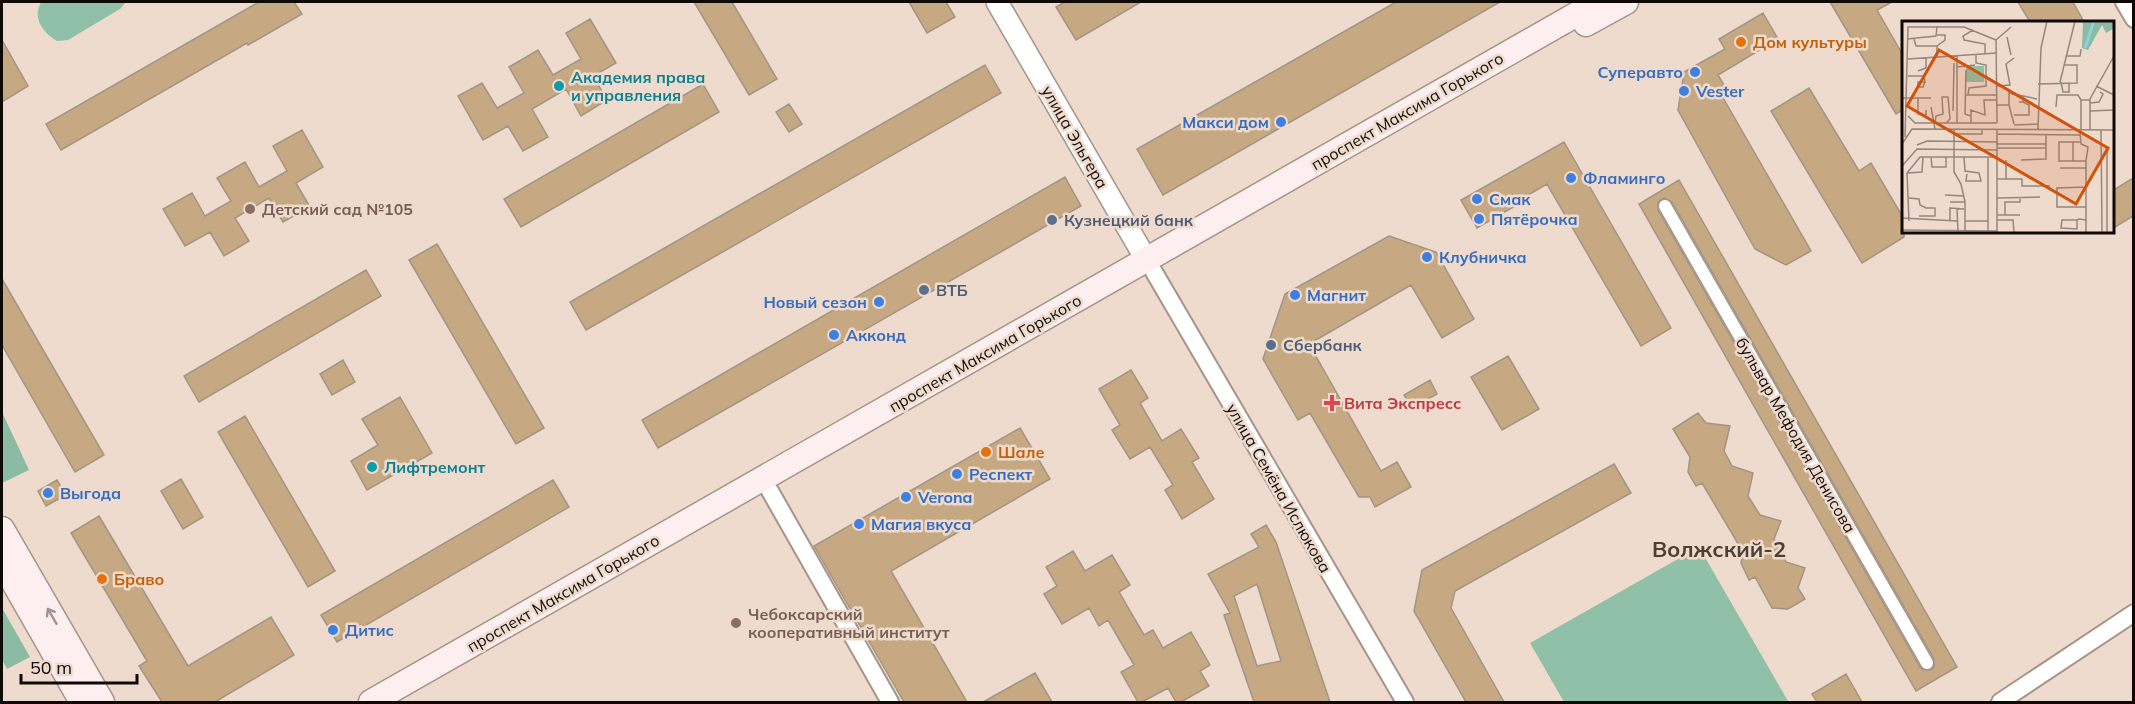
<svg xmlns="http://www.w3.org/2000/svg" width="2135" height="704" viewBox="0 0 2135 704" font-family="Mulish,sans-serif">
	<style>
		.green { fill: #90c0a7 }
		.forest { fill: #8bbba2 }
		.building { fill: #c6a982; stroke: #a19584; stroke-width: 1.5; fill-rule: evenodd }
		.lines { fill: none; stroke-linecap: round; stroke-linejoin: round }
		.pedestrian-casing { stroke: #a69487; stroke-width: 15 }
		.minor-casing { stroke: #a69487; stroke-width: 20 }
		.tertiary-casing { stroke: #a69487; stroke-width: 24 }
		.secondary-casing { stroke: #a69487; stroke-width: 27 }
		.pedestrian { stroke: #fff; stroke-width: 12 }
		.minor { stroke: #fff; stroke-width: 16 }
		.tertiary { stroke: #fff; stroke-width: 21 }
		.secondary { stroke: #fdeeef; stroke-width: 24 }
		.oneway { stroke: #9e9392 }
		.food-dot { fill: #e8710a; stroke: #eedbce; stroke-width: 2 }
		.shop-dot { fill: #3f7fe0; stroke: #eedbce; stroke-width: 2 }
		.culture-dot { fill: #0f9aa8; stroke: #eedbce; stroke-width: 2 }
		.education-dot { fill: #8d6e63; stroke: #eedbce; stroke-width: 2 }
		.service-dot { fill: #5c6f8a; stroke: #eedbce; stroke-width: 2 }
		.health-dot { fill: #e0444e; stroke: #eedbce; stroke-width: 2 }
		.labels { text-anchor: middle; stroke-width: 5; stroke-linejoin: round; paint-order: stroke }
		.food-label { font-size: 16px; font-weight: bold; fill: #c56008; stroke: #eedbce; text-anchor: start }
		.shop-label { font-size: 16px; font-weight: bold; fill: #366cbe; stroke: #eedbce; text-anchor: start }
		.culture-label { font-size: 16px; font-weight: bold; fill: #0d838f; stroke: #eedbce; text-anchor: start }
		.street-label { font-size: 16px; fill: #100a06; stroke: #eedbce }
		.education-label { font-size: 16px; font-weight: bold; fill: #785e54; stroke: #eedbce; text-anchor: start }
		.service-label { font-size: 16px; font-weight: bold; fill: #4e5e75; stroke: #eedbce; text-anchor: start }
		.health-label { font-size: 16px; font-weight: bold; fill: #be3a42; stroke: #eedbce; text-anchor: start }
		.district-label { font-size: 22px; font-weight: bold; fill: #4f4035; stroke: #eedbce }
		.inset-river { fill: none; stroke: #95cede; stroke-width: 3 }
		.inset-road { fill: none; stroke: #95877e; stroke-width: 1.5 }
		.view { fill: #d2510b; fill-opacity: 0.15; stroke: #d2510b; stroke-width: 3 }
		.inset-edge { fill: none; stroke: #100a06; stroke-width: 3 }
	</style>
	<rect width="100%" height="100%" fill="#eedbce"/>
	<path class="green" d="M 41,2 L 126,2 L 120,9 L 68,40 L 57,41 C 43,33 32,18 41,2 Z
		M 1699,547 L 1788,701 L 1564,702 L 1530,643 Z"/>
	<path class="forest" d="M 2,412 L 29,470 L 2,483 Z
		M 2,608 L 30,657 L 7,669 L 2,660 Z"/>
	<path class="building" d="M 259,2 L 294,2 L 302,14 L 248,45 L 247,43 L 61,150 L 46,124 Z
		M 694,2 L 732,2 L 777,79 L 749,95 Z
		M 909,2 L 946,2 L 955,17 L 927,33 Z
		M 1065,2 L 1141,2 L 1076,40 L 1056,7 Z
		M 1396,2 L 1500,2 L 1163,195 L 1137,149 Z
		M 1830,2 L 1892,2 L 1877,10 L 1904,57 L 1904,109 L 1896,114 Z
		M 2018,2 L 2073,2 L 2084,22 L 2030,22 Z
		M 1763,13 L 1778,39 L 1718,75 L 1724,85 L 1718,89 L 1811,251 L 1786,265 L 1755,249 L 1678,110 L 1684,72 L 1725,49 L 1719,39 Z
		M 590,19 L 616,63 L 593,76 L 607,100 L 581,116 L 566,89 L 532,109 L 548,137 L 523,151 L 508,126 L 483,140 L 458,96 L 482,83 L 497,108 L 524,93 L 509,67 L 538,50 L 553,75 L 581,59 L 566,33 Z
		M 2,40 L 28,86 L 2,102 Z
		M 985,65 L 1001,93 L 586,330 L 570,302 Z
		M 703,84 L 719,112 L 521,227 L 504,199 Z
		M 1809,88 L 1859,171 L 1871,163 L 1904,219 L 1904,237 L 1862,263 L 1771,111 Z
		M 789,104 L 802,124 L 789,132 L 776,112 Z
		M 302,130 L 323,167 L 296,183 L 310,207 L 283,222 L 269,198 L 235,218 L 249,241 L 224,256 L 210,232 L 185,246 L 163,209 L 192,193 L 205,216 L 231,201 L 217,178 L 245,162 L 259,187 L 287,171 L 273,146 Z
		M 1564,142 L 1671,328 L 1641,346 L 1547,184 L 1523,198 L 1524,201 L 1477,228 L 1461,200 Z
		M 1065,177 L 1081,206 L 658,448 L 642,420 Z
		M 2133,178 L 2133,216 L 2112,229 L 2112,191 Z
		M 1679,180 L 1957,667 L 1916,691 L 1639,204 ZM 1664,198 L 1672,202 L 1934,659 L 1934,667 L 1931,670 L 1923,670 L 1920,667 L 1658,210 L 1658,202 Z
		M 1389,236 L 1436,252 L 1474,319 L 1442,338 L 1411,285 L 1309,344 L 1381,471 L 1397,462 L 1411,487 L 1375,507 L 1370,497 L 1359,497 L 1310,413 L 1298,420 L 1263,359 L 1285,294 Z
		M 437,244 L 544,428 L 516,444 L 409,260 Z
		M 366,270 L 381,296 L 199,402 L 184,376 Z
		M 2,279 L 104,455 L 75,472 L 2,345 Z
		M 1508,356 L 1539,409 L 1502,430 L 1471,377 Z
		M 343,360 L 355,382 L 332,395 L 320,374 Z
		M 1131,370 L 1148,398 L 1140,403 L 1162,441 L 1181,429 L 1199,458 L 1192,462 L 1214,499 L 1182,519 L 1165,490 L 1173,485 L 1150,447 L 1130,459 L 1112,430 L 1120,425 L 1099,389 Z
		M 1430,380 L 1437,394 L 1412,408 L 1404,395 Z
		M 400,397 L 432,453 L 367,490 L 351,461 L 378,445 L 362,419 Z
		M 1698,413 L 1706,423 L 1730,426 L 1724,451 L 1732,466 L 1753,473 L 1748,496 L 1760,515 L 1781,521 L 1774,539 L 1786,562 L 1805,568 L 1798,588 L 1805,599 L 1788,609 L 1772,608 L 1755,577 L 1749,580 L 1741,563 L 1743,552 L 1702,483 L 1696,486 L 1688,472 L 1690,457 L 1673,429 Z
		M 245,416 L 335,571 L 308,587 L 218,432 Z
		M 1020,428 L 1050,479 L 891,571 L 967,702 L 904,702 L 814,546 Z
		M 1614,464 L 1631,493 L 1455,591 L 1451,608 L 1504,702 L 1466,702 L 1414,611 L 1422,570 Z
		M 181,479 L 203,517 L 183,529 L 161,491 Z
		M 57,480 L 66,495 L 46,506 L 38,491 Z
		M 553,480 L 569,507 L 337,642 L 321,615 Z
		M 99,516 L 188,666 L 271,617 L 294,655 L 215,702 L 162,702 L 139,666 L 147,661 L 71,533 Z
		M 1266,525 L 1276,542 L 1330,702 L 1254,702 L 1224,615 L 1230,613 L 1208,574 L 1259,547 L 1251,534 ZM 1257,584 L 1281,661 L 1257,666 L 1234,596 Z
		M 1073,551 L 1085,571 L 1112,555 L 1130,585 L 1119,592 L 1144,635 L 1153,630 L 1163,648 L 1191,632 L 1210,665 L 1200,671 L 1209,686 L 1181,702 L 1176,702 L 1168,688 L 1142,702 L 1138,702 L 1121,672 L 1134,665 L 1108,620 L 1099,626 L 1089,608 L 1062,624 L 1044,594 L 1057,586 L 1046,567 Z
		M 1035,673 L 1052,702 L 983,702 Z
		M 1846,674 L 1862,702 L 1817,702 L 1812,694 Z"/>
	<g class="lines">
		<defs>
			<path id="pedestrian" d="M 1665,206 L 1927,663"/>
			<path id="minor" d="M 2124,2 L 2134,19
				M 1154,272 L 1405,702
				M 770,491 L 890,702
				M 2000,702 L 2134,613"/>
			<path id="tertiary" d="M 997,2 L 1147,261"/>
			<path id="secondary" d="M 1586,24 L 1626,2
				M 2,529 L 102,702
				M 2,562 L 82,702
				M 371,702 L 1598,2"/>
		</defs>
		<use href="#pedestrian" class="pedestrian-casing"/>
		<use href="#minor" class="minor-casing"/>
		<use href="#tertiary" class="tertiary-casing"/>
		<use href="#secondary" class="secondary-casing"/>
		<use href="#pedestrian" class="pedestrian"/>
		<use href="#minor" class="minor"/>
		<use href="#tertiary" class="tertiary"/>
		<use href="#secondary" class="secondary"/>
	</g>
	<defs><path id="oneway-shaft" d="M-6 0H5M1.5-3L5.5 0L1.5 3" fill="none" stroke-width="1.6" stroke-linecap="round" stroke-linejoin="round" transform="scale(1.5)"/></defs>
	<use class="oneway" href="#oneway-shaft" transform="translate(52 616) rotate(-120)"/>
	<g class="food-dot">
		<circle cx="1741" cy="42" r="6"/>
		<circle cx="986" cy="452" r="6"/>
		<circle cx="102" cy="579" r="6"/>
	</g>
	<g class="shop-dot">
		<circle cx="1695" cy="72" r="6"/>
		<circle cx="1684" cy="91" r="6"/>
		<circle cx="1281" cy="122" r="6"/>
		<circle cx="1571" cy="178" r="6"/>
		<circle cx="1477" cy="199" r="6"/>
		<circle cx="1479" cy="219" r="6"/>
		<circle cx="1427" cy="257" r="6"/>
		<circle cx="1295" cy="295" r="6"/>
		<circle cx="879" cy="302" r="6"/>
		<circle cx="834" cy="335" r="6"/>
		<circle cx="957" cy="474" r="6"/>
		<circle cx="48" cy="493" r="6"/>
		<circle cx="906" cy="497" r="6"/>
		<circle cx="859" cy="524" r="6"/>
		<circle cx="333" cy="630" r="6"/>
	</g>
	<g class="culture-dot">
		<circle cx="559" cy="86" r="6"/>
		<circle cx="372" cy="467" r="6"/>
	</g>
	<g class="education-dot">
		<circle cx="250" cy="209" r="6"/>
		<circle cx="736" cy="623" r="6"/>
	</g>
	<g class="service-dot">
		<circle cx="1052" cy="220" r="6"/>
		<circle cx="924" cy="290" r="6"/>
		<circle cx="1271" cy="345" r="6"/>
	</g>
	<path class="health-dot" d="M1329 394h6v6h6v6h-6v6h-6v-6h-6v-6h6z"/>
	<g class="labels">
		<g class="food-label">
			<text x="1753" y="48">Дом культуры</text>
			<text x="998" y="458">Шале</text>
			<text x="114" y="585">Браво</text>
		</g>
		<g class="shop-label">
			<text x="1683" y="78" text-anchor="end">Суперавто</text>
			<text x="1696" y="97">Vester</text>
			<text x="1269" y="128" text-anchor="end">Макси дом</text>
			<text x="1583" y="184">Фламинго</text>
			<text x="1489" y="205">Смак</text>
			<text x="1491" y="225">Пятёрочка</text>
			<text x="1439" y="263">Клубничка</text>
			<text x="1307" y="301">Магнит</text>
			<text x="867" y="308" text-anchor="end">Новый сезон</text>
			<text x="846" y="341">Акконд</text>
			<text x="969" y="480">Респект</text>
			<text x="60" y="499">Выгода</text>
			<text x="918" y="503">Verona</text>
			<text x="871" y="530">Магия вкуса</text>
			<text x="345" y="636">Дитис</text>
		</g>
		<g class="culture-label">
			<text x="571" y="83">Академия права<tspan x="571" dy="18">и управления</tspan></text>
			<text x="384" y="473">Лифтремонт</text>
		</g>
		<g class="street-label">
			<text transform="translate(1407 111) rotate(-30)" y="6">проспект Максима Горького</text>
			<text transform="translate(1075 137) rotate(60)" y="6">улица Эльгера</text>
			<text transform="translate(985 353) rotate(-30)" y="6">проспект Максима Горького</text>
			<text transform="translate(1796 435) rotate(60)" y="6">бульвар Мефодия Денисова</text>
			<text transform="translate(1279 488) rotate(60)" y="6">улица Семёна Ислюкова</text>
			<text transform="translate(563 593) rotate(-30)" y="6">проспект Максима Горького</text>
		</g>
		<g class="education-label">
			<text x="262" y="215">Детский сад №105</text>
			<text x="748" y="620">Чебоксарский<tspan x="748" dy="18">кооперативный институт</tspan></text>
		</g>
		<g class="service-label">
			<text x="1064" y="226">Кузнецкий банк</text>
			<text x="936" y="296">ВТБ</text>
			<text x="1283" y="351">Сбербанк</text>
		</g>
		<g class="health-label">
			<text x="1344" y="409">Вита Экспресс</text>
		</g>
		<g class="district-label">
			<text x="1719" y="557">Волжский-2</text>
		</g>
	</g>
	<g transform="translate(1902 21)">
		<rect width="212" height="212" fill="#eedbce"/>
		<path d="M 64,45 L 82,45 L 82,61 L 64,61 Z" fill="#90c0a7"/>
		<path d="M 181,0 L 211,0 L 211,8 L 204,12 L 200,4 L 186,29 L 180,27 Z" fill="#8bbba2"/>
		<path class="inset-river" d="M 183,27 L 192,0"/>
		<path class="inset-road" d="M 71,9 L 61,15 L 62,19 L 83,23 L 83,33M 105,16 L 109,34M 5,18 L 34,15 L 35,5M 12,18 L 14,25 L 35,25 L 35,36M 94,19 L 95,102M 94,19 L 109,6M 35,25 L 43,19 L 43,14 L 35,14M 55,35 L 55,46 L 73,44M 164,35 L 178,35 L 179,28M 6,38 L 95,32M 64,49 L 63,93 L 69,95M 16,50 L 24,47 L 24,37M 6,55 L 22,55 L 23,61 L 16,61 L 16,66 L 21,66 L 23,61M 158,61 L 173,0M 159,61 L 161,71 L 167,71 L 167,62M 136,63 L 175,62 L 175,44 L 163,44M 95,65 L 108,64 L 104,43 L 112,37M 194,65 L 212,74M 64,74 L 95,74M 66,74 L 67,67 L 84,65 L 84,44 L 74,42 L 74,33M 0,77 L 29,77M 16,77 L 16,93 L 24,94 L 24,89M 117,81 L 121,81 L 121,75 L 135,78M 188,82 L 197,81 L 201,73 L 198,71M 95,84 L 107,84 L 112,103M 107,84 L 107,72 L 121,75M 29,86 L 33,108M 154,86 L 155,74 L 176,74 L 179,79M 51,90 L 52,42M 188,90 L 212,89M 112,94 L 127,94 L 127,84 L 121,81M 6,95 L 13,102 L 95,102M 33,102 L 34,95 L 41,93 L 40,76 L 46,76 L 48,98 L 44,102M 55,102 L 55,46M 69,102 L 69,89 L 83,94 L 82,79 L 95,79M 112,104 L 136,103M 136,108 L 139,27 L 145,0M 52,109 L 52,151 L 59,163 L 63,181M 95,109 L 95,212M 179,109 L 179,79 L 188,79M 188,109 L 188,78 L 212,35M 199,109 L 200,212M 178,111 L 179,123 L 186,126 L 184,140M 52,113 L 80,113 L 80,109M 95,113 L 178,114M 3,116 L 6,6 L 62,6 L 94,19M 171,121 L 171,140M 178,121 L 157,121 L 157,140 L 184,140 L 184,212M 0,123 L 10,108 L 212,109M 95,123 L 144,123M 15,124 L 25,120 L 95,121M 95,127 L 144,127M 205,128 L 205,212M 29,136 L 30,146 L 44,146 L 44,136M 62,136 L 63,150 L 77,152 L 79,160 L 64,160 L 65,153M 104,139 L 104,158M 119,139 L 144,138 L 144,113M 0,145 L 15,128 L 95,129M 158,147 L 184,147M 5,152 L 20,151 L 21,136M 95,158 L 120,158 L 120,165 L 148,165M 184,166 L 155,167 L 155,186 L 184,186M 43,174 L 62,175M 7,177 L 17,178 L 18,184 L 24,187 L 33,187 L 33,195 L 17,195M 95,177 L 138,176M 48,181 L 63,181 L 63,210M 55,188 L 56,211M 95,194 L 118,194M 103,194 L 103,181 L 118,181 L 118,176M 0,197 L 55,200M 95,199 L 111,199 L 112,212M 175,199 L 175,208 L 159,207 L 160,199 L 175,199 L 177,198 L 184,199M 7,200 L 5,152 L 18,136 L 86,136M 48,200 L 48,187 L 62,188M 63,200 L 86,200M 0,209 L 95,210M 86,210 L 86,136 L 95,136"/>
		<path class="view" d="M 37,29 L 206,127 L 174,183 L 5,85 Z"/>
		<rect width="212" height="212" class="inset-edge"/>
	</g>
	<rect width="2135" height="704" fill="none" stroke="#100a06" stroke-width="6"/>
	<path d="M21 674v9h116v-9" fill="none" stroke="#100a06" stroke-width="3"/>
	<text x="30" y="674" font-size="18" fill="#100a06" stroke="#eedbce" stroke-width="4.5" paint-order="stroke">50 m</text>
</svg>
